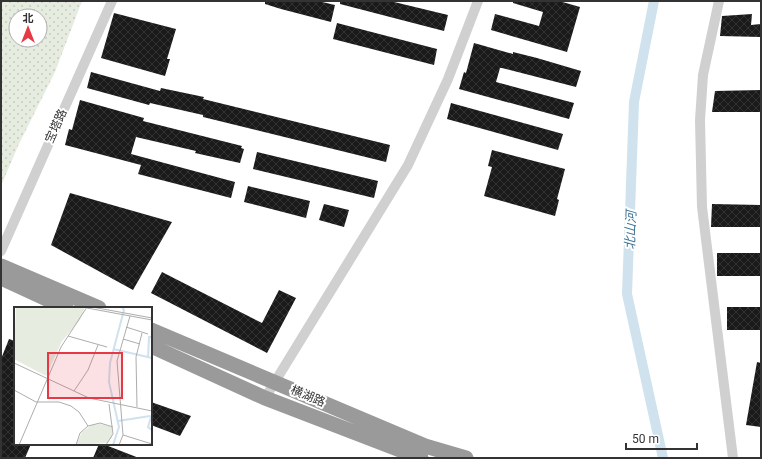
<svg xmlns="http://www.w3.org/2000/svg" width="762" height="459" viewBox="0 0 762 459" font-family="Roboto,'Noto Sans SC',sans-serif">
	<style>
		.park { fill: url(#park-dots); fill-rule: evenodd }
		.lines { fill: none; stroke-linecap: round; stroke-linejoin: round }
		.canal { stroke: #cfe2ee; stroke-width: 10 }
		.building { fill: url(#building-cross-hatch) }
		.minor { stroke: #d0d0d0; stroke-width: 10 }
		.highway { stroke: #9a9a9a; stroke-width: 15 }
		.labels { text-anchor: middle; stroke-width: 4; stroke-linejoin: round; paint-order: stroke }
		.street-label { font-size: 12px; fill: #333; stroke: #fff }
		.water-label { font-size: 13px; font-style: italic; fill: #3f7597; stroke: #fff }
		.inset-river { fill: none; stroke: #cfe2ee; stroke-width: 2 }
		.inset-road { fill: none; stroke: #adadad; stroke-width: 1 }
		.view { fill: #e63946; fill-opacity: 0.15; stroke: #e63946; stroke-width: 2 }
		.inset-edge { fill: none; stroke: #333; stroke-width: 2 }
	</style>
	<defs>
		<pattern id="park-dots" width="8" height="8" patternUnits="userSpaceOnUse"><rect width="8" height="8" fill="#e6ecdf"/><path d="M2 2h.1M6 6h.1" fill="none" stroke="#c6cbc0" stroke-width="1.8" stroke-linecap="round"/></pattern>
		<pattern id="building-cross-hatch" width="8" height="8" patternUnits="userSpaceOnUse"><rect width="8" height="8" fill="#1a1a1a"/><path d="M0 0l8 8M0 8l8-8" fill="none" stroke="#333"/></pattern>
	</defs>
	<rect width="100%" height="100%" fill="#fff"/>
	<path class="park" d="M 1,1 L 82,1 L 55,72 L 18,146 L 1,186 ZM 16,16 L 40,16 L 40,40 L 16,40 Z"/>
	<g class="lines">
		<path class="canal" d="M 654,1 L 634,102 L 627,294 L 663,458"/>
	</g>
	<path class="building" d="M 265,1 L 318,1 L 335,5 L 331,22 L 281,9 L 265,4 Z
		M 340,1 L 390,1 L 448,15 L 444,31 L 340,4 Z
		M 513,1 L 559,1 L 580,7 L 567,52 L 491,30 L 495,14 L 539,26 L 543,12 L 513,3 Z
		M 114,13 L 176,29 L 167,59 L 170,59 L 165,76 L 101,58 Z
		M 752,14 L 751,25 L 761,24 L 761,37 L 720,36 L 722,16 Z
		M 337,23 L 437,49 L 434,65 L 333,39 Z
		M 474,43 L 513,54 L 513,52 L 537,58 L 581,71 L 576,87 L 502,68 L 500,68 L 496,82 L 574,103 L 569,119 L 459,89 L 464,72 L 466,73 Z
		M 91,72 L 160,91 L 161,88 L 204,97 L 203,99 L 390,145 L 386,162 L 203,117 L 203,115 L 150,103 L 149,105 L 87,88 Z
		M 761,90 L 761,112 L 712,112 L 715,91 Z
		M 80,100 L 144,118 L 143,121 L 242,146 L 241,148 L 244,149 L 240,163 L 195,153 L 196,151 L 136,137 L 131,154 L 235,182 L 231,198 L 138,174 L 141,165 L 65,145 L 69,129 L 72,130 Z
		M 451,103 L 563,134 L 558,150 L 447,119 Z
		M 492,150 L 565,169 L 557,199 L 559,200 L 555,216 L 484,196 L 492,167 L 488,166 Z
		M 257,152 L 378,181 L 374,198 L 253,169 Z
		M 248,186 L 310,201 L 306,218 L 244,202 Z
		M 70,193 L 172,222 L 133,290 L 51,245 Z
		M 324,204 L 349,210 L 344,227 L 319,220 Z
		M 712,204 L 761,205 L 761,227 L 711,227 Z
		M 717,253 L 761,253 L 761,276 L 717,276 Z
		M 162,272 L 262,323 L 279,290 L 296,298 L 267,353 L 151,293 Z
		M 727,307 L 761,307 L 761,330 L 727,330 Z
		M 9,339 L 15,341 L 15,444 L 31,444 L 25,458 L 1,458 L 1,359 Z
		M 757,362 L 761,363 L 761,427 L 746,425 Z
		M 151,402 L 191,416 L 180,436 L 151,425 Z
		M 99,444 L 103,444 L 139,458 L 93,458 Z"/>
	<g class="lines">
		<path class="minor" d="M 719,1 L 703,75 L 700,120 L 702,207 L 733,458
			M 1,251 L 112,1
			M 265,398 L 408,165 L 448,79 L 478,1"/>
		<path class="highway" d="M 1,266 L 99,308
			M 1,278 L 66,308
			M 151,330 L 425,446 L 466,458
			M 151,346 L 265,398 L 421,458"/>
	</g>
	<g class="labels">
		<g class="street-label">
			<text transform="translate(56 126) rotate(-66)" y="4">宝塔路</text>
			<text transform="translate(308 396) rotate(23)" y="4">横湖路</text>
		</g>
		<g class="water-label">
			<text transform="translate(630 230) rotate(-88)" y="5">北山河</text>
		</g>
	</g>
	<g transform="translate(14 307)">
		<rect width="138" height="138" fill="#fff"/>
		<path d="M 2,0 L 71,0 L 66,13 L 48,34 L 32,69 L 0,52 ZM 86,117 L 98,120 L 98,130 L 93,136 L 62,138 L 68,125 L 78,118 Z" fill="#e6ecdf"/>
		<path class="inset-river" d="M 99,42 L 138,51M 134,51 L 135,30 L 138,30M 138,107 L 134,120 L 138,123M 104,114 L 136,109M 99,138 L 105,120 L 95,75 L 96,56 L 110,3 L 108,0"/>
		<path class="inset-road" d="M 78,0 L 138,11M 73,1 L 138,13M 112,20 L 134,27M 54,29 L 93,40M 109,32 L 126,37M 0,56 L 75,91 L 138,104M 0,83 L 22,95 L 45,95 L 57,99 L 65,105 L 74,119M 60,84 L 74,63 L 84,38M 123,100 L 122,50 L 128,26M 109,128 L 138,137M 5,138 L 47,40 L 73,0M 62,138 L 66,126 L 74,119 L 86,116 L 99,120M 92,138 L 99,127 L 95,97M 105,138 L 109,128 L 103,54 L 116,9"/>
		<path class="view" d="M 34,46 L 108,46 L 108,91 L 34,91 Z"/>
		<rect width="138" height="138" class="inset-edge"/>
	</g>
	<rect width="762" height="459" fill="none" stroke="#333333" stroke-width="4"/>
	<g transform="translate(28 28)"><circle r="19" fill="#ffffff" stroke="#adadad"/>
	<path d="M0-3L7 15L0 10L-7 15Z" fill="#e63946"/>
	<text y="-6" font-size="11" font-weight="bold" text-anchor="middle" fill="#333333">北</text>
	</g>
	<path d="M626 443v6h71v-6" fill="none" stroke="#333333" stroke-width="2"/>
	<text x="632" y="443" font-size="12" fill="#333333" stroke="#ffffff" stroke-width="3" paint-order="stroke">50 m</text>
</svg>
